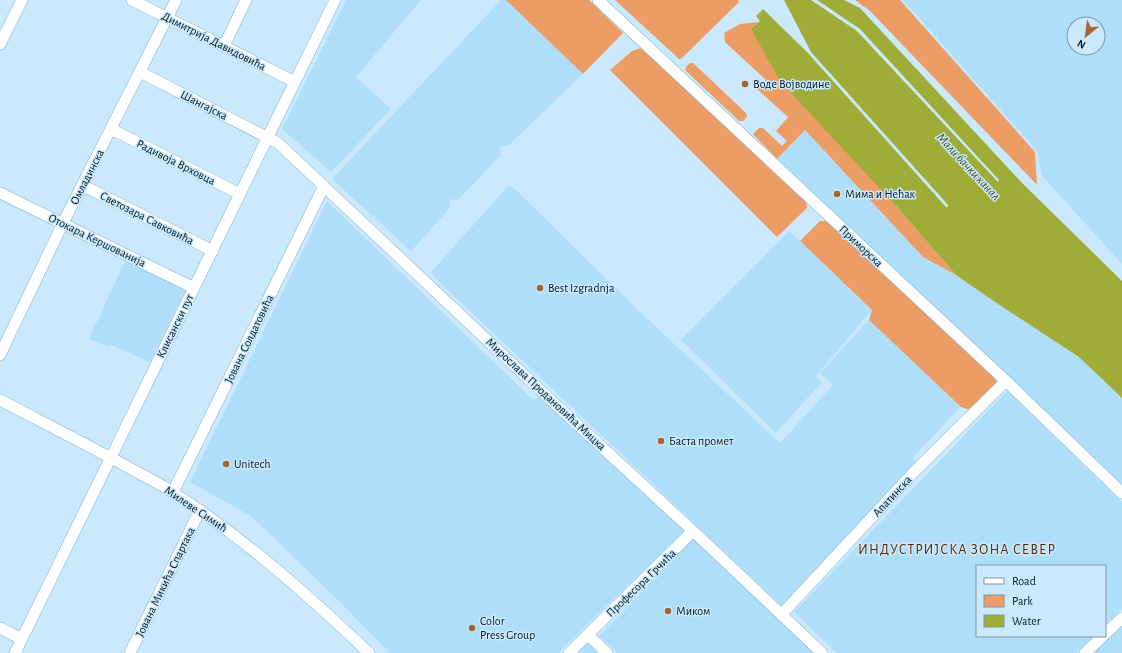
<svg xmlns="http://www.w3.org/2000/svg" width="1122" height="653" viewBox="0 0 1122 653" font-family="'Alegreya Sans',sans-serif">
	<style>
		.built { fill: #afdefb; fill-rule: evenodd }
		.green { fill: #ec9d65 }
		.water { fill: #a0ac38 }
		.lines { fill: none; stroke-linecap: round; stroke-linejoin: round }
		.minor-casing { stroke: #7db0ce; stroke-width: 12 }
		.minor { stroke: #fff; stroke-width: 11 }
		.poi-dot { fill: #a76432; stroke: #cbe9fc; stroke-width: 1.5 }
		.labels { text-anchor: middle; stroke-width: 3; stroke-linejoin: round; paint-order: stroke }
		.street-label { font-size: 12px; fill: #051924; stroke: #cbe9fc }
		.poi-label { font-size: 12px; fill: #051924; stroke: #cbe9fc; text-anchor: start }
		.water-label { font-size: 13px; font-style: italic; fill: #44491b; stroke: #cbe9fc }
		.quarter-label { font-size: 14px; letter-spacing: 1px; fill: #562b04; stroke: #cbe9fc }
	</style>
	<rect width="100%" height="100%" fill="#cbe9fc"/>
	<path class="built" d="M 346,0 L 421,0 L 356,77 L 391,109 L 331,172 L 282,129 Z
		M 501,0 L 506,0 L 583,74 L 509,145 L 499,147 L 501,155 L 458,200 L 451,199 L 449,209 L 411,251 L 332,179 Z
		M 903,0 L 1122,0 L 1122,264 L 1042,176 L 1037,151 ZM 1074,24 L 1098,24 L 1098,48 L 1074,48 Z
		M 805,130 L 923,257 L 956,275 L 995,302 L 1079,357 L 1122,398 L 1122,487 L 777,159 Z
		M 509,185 L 516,190 L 638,310 L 780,443 L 833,385 L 820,373 L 869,320 L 961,407 L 912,458 L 917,462 L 782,606 L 437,280 L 431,272 Z
		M 327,201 L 533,400 L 540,396 L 684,531 L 558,653 L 390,653 L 341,603 L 251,516 L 190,482 Z
		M 789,231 L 872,310 L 816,376 L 822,382 L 776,433 L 681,340 Z
		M 125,261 L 186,290 L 150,362 L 111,345 L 109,347 L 89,339 Z
		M 1007,391 L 1122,502 L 1122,609 L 1105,626 L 1105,566 L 977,566 L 977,636 L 1094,636 L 1076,653 L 837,653 L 794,612 Z
		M 694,538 L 814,653 L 617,653 L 599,636 Z
		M 1122,625 L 1122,653 L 1093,653 Z
		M 588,643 L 599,653 L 578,653 Z"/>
	<path class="green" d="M 506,0 L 589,0 L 623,33 L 583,74 Z
		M 615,0 L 738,0 L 739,2 L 681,59 L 679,59 Z
		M 855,0 L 900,0 L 1035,152 L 1037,185 L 870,11 Z
		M 759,22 L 751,29 L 897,207 L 956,275 L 923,257 L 805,130 L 777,159 L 753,134 L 759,128 L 763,128 L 782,146 L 787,141 L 776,131 L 788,117 L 757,89 L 766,80 L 725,42 L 724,33 L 740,24 Z
		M 641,48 L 806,202 L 807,208 L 777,237 L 610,70 L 632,51 Z
		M 690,63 L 693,63 L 746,113 L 747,117 L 743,121 L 739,121 L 685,70 L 686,67 Z
		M 820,221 L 827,221 L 988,370 L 997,382 L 970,410 L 961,407 L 869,320 L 872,310 L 800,241 Z"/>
	<path class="water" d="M 784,0 L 811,0 L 857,31 L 998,182 L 999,180 L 860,29 L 817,0 L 844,0 L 860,8 L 1021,182 L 1122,281 L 1122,398 L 1079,357 L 995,302 L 956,275 L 897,207 L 780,81 L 751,29 L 760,21 L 756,16 L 763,9 L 807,52 L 946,207 L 948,207 L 948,205 L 811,52 Z"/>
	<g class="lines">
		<defs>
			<path id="minor" d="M 132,0 L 295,82
				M 598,0 L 1006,381 L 1122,493
				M 0,44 L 22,0
				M 224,46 L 246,0
				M 140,72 L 278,143 L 555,404 L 693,531 L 822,653
				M 111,129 L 240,194
				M 82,185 L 213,251
				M 0,193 L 194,288
				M 0,355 L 63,223 L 176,0
				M 0,400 C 46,424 92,447 137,472 C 150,479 162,485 174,493 C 245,539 308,595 369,653
				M 173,492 L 324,186
				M 781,615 L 914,472 L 1006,381
				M 0,628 L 22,639
				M 1105,634 L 1122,618
				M 588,635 L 607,653
				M 15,653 L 335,0
				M 130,653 L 200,510
				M 569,653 L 693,531
				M 1085,653 L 1103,636"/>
		</defs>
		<use href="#minor" class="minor-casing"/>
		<use href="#minor" class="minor"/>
	</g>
	<g class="poi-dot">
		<circle cx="745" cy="84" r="4"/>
		<circle cx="837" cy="194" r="4"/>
		<circle cx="540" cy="288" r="4"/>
		<circle cx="661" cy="441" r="4"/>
		<circle cx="226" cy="464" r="4"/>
		<circle cx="668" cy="611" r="4"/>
		<circle cx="472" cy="628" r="4"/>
	</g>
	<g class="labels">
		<g class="street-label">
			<text transform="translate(214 41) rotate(27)" y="4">Димитрија Давидовића</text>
			<text transform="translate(204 105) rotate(27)" y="4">Шангајска</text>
			<text transform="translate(176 162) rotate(27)" y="4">Радивоја Врховца</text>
			<text transform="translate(87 177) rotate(-63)" y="4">Омладинска</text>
			<text transform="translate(147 218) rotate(27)" y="4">Светозара Савковића</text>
			<text transform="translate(97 240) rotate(26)" y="4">Отокара Кершованија</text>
			<text transform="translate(861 246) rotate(43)" y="4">Приморска</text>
			<text transform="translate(175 326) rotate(-64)" y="4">Клисански пут</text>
			<text transform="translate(249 339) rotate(-64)" y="4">Јована Солдатовића</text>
			<text transform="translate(546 394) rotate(43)" y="4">Мирослава Продановића Мицка</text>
			<text transform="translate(892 496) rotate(-47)" y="4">Апатинска</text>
			<text transform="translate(196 509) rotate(34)" y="4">Милеве Симић</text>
			<text transform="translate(165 582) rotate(-64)" y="4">Јована Микића Спартака</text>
			<text transform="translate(641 583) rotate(-44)" y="4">Професора Грчића</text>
		</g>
		<g class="poi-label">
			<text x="753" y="88">Воде Војводине</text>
			<text x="845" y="198">Мима и Нећак</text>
			<text x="548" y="292">Best Izgradnja</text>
			<text x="669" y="445">Баста промет</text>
			<text x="234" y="468">Unitech</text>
			<text x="676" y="615">Миком</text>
			<text x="480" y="625">Color<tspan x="480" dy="14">Press Group</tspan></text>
		</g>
		<g class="water-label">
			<text transform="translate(969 166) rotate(47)" y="5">Мали бачки канал</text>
		</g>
		<g class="quarter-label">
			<text x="957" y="554">ИНДУСТРИЈСКА ЗОНА СЕВЕР</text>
		</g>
	</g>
	<rect x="976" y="565" width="130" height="72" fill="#cbe9fc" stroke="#7c96a6"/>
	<rect x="984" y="578" width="20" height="6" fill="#ffffff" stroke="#7c96a6"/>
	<text x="1012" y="585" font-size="12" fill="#051924">Road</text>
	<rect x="984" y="595" width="20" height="12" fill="#ec9d65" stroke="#7c96a6"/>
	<text x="1012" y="605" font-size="12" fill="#051924">Park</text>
	<rect x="984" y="615" width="20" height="12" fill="#a0ac38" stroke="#7c96a6"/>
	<text x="1012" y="625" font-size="12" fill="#051924">Water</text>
	<g transform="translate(1086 36) rotate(209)"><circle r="19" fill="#cbe9fc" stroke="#7c96a6"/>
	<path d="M0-3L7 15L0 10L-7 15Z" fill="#a76432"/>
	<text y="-6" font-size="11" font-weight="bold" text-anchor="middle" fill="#051924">N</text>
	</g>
</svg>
